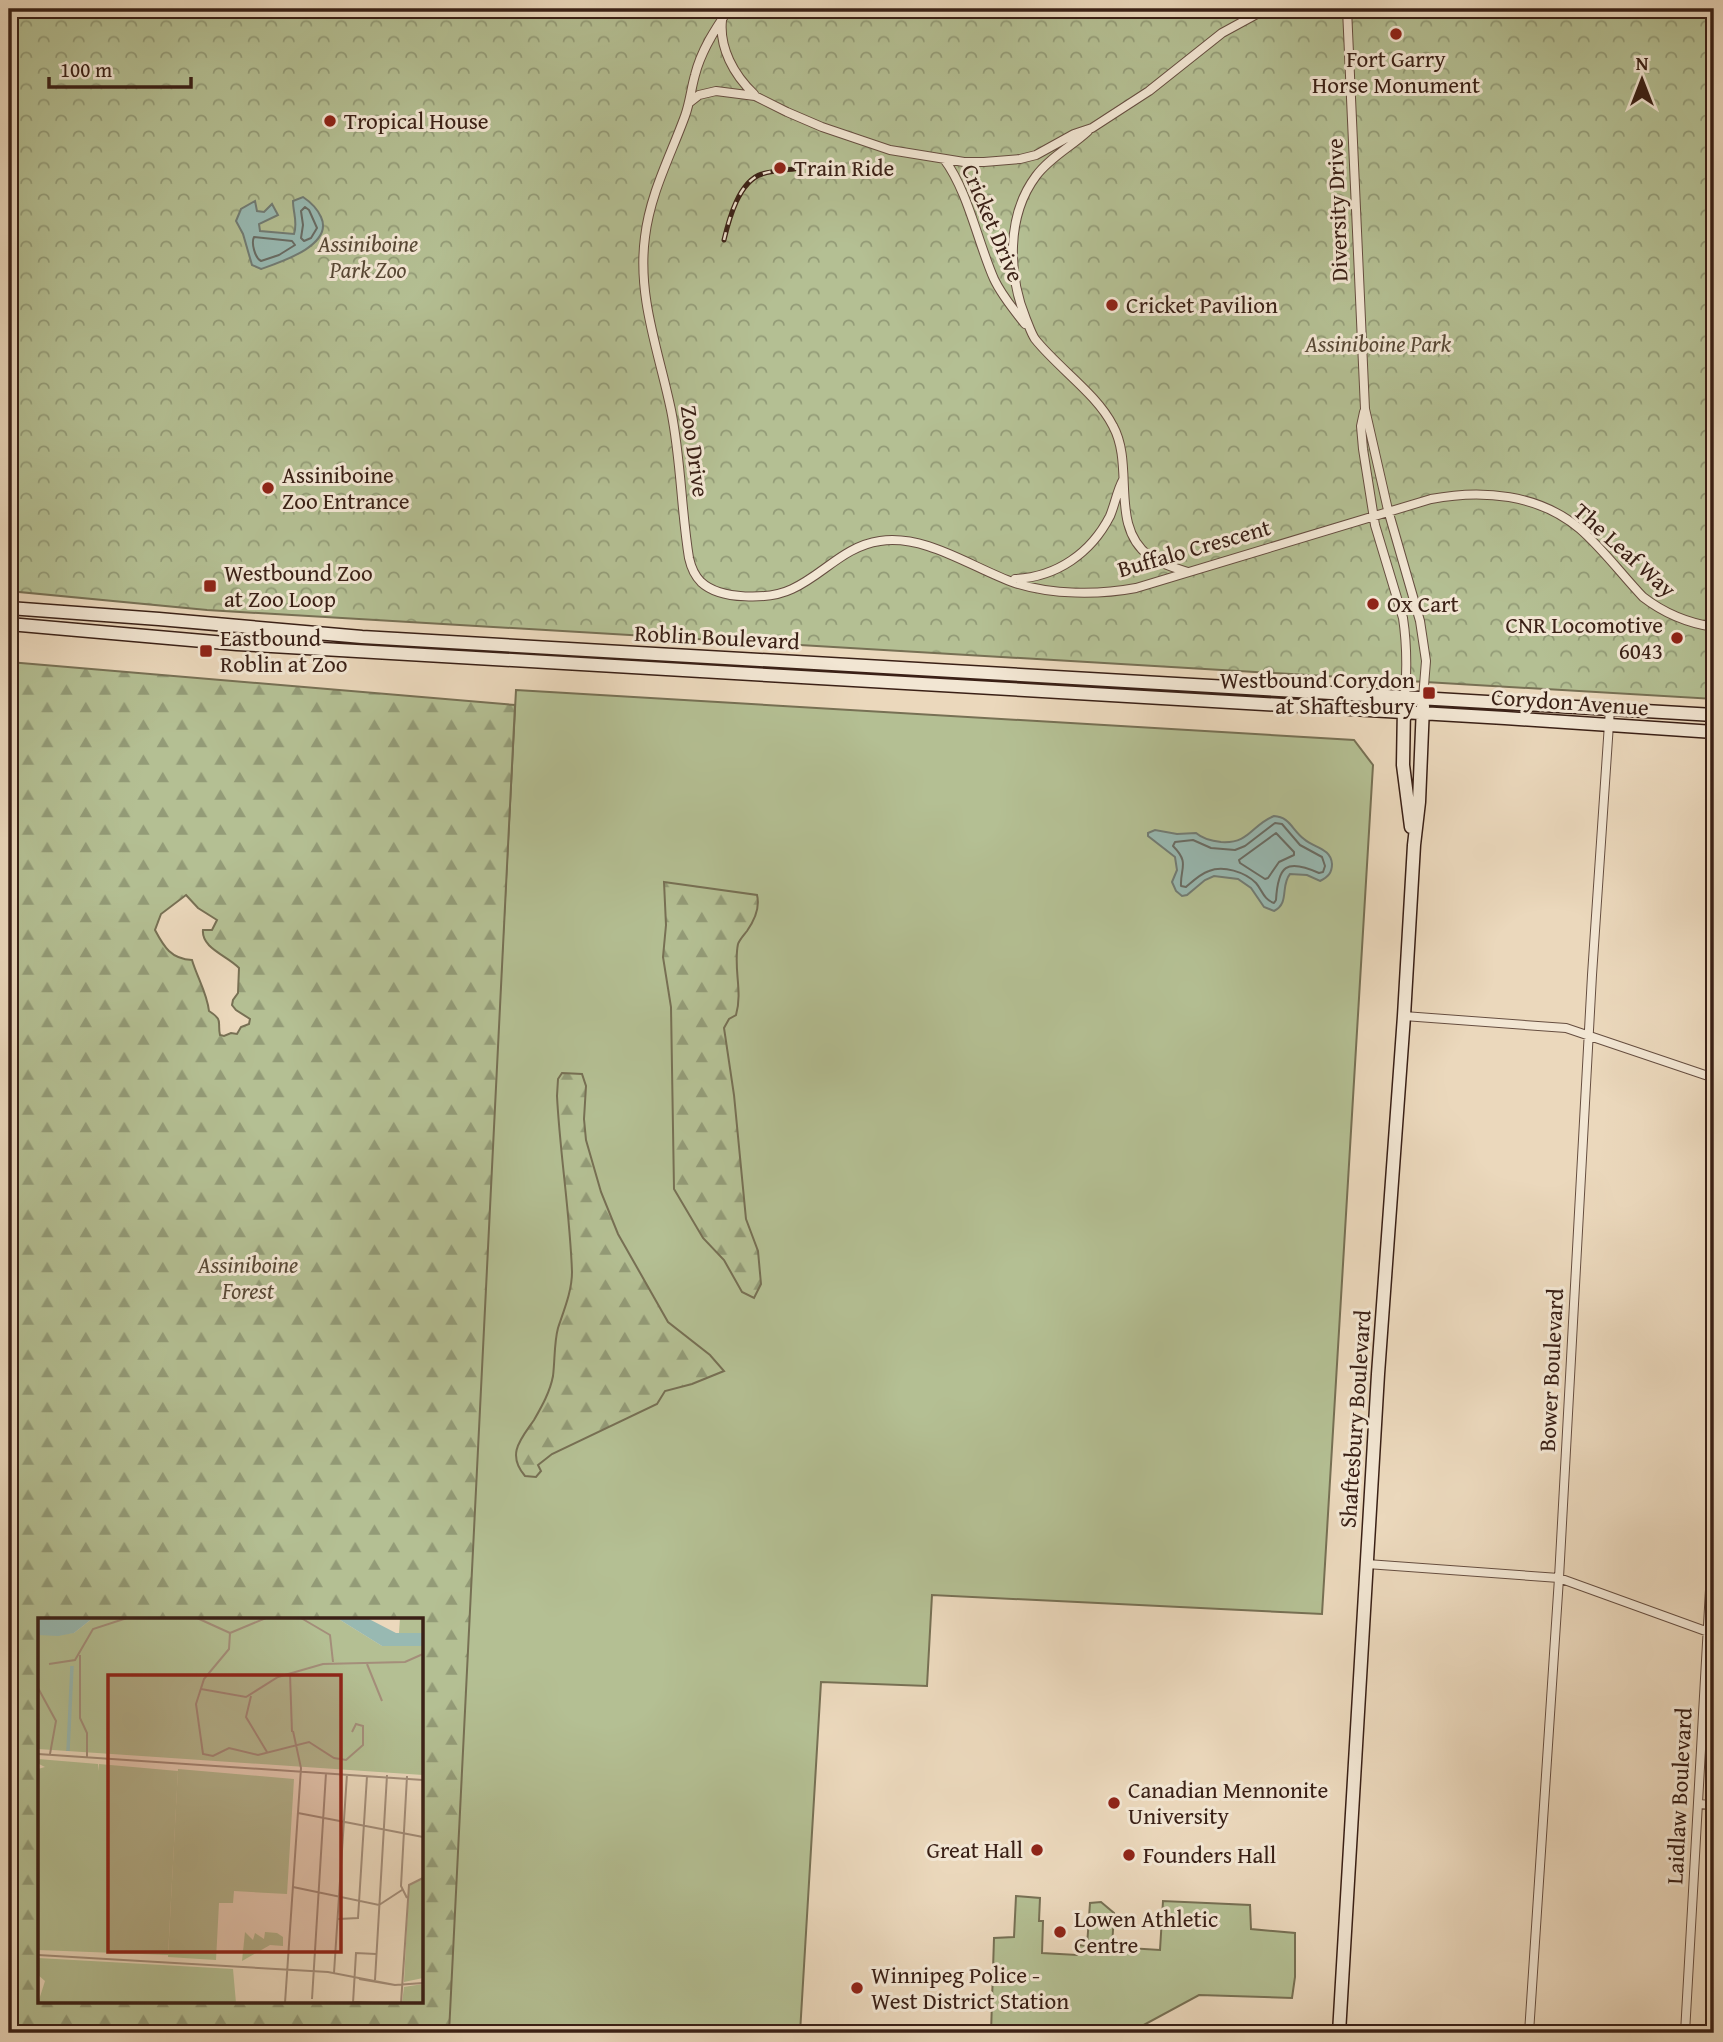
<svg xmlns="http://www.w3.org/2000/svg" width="1723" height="2042" viewBox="0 0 1723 2042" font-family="'Gentium Book Plus',serif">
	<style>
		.green { fill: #b4bf93; stroke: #777054; stroke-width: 2 }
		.forest { fill: url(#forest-firs); stroke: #777054; stroke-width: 2; fill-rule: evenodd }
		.park { fill: url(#park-crowns); stroke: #777054; stroke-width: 2 }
		.water { fill: #98b9b2; stroke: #727c74; stroke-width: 2 }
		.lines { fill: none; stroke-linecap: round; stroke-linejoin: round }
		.shore { stroke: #696c64; stroke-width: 2 }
		.street-casing { stroke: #664e40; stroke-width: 10 }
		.secondary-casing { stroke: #3a2016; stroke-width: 15 }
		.street { stroke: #f2e6d3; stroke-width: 8 }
		.secondary { stroke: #f2e6d3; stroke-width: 12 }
		.rail-casing { stroke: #3a2016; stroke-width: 5 }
		.rail { stroke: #f2e6d3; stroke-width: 2.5; stroke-dasharray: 8; stroke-linecap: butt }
		.poi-dot { fill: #8f2418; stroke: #f2e6d3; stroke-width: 2.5 }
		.labels { text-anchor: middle; stroke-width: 6; stroke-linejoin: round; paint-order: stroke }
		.poi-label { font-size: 23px; fill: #3a2016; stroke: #f2e6d3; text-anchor: start }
		.street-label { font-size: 23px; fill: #3a2016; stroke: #f2e6d3 }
		.park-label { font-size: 23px; font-style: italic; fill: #584835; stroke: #f2e6d3 }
		.inset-river { fill: none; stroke: #98b9b2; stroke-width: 3.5 }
		.inset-road { fill: none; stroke: #a48e7a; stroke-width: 2 }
		.view { fill: #8f2418; fill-opacity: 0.15; stroke: #8f2418; stroke-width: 3.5 }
		.inset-edge { fill: none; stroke: #3a2016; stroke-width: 3.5 }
	</style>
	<defs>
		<pattern id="forest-firs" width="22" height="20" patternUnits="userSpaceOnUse" patternTransform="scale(1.75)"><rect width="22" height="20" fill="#b4bf93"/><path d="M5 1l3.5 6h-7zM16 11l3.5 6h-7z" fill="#939b77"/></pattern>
		<pattern id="park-crowns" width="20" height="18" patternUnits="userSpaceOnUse" patternTransform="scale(1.75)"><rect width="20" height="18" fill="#b4bf93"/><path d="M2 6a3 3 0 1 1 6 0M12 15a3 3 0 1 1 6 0" fill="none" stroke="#939b77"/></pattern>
	</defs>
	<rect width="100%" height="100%" fill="#ebd8bc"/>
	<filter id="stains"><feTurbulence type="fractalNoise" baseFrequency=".00286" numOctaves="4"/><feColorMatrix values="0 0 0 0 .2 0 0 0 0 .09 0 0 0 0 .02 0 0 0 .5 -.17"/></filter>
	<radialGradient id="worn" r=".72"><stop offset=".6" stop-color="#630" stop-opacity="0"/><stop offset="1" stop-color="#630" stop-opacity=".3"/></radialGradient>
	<path class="green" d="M 516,690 L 1354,740 L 1373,765 L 1322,1614 L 932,1595 L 927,1686 L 821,1682 L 800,2033 L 445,2033 Z
		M 1016,1896 L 1040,1898 L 1039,1921 L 1043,1921 L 1042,1953 L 1077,1955 L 1078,1945 L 1087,1946 L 1090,1903 L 1101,1902 L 1114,1913 L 1112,1947 L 1160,1950 L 1163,1901 L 1250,1905 L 1251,1929 L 1295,1933 L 1295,1977 L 1292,1998 L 1199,1995 L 1129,2033 L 991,2033 L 994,1938 L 1014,1937 Z"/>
	<path class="forest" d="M 9,662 L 515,705 L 449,2033 L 9,2033 ZM 186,895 L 198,908 L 217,920 L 212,930 L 203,930 C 201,948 228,956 239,968 L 238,993 L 233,1000 L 232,1005 L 236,1010 L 250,1019 L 249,1024 L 241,1027 L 237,1034 L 231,1033 L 224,1036 L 220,1035 C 217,1021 224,1021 209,1011 C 207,993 197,977 192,960 C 171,959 164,947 155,930 L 161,914 ZM 40,1620 L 422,1620 L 422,2002 L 40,2002 Z
		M 664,882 L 757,895 C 760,907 754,921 747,931 C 744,935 740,939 738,944 C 733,968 743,991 736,1015 L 729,1019 L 724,1028 L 734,1095 L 746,1219 L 758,1251 L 761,1284 L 754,1298 L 742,1292 L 724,1260 L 703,1238 L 674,1189 L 671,1007 L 663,957 L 666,925 Z
		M 562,1073 L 582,1074 L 586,1086 L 584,1119 L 586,1140 L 601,1192 L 618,1234 L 668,1322 L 710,1355 L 724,1371 L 692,1384 L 665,1391 L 657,1404 L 552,1454 L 538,1465 L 541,1471 L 536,1477 L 525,1476 C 506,1454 521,1439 534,1420 C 542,1406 550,1392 553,1376 C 555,1360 554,1343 558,1328 C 564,1310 572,1291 572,1272 C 570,1213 560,1155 557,1096 L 558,1079 Z"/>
	<path class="park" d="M 9,9 L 1714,9 L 1714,699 L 207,610 L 9,591 Z"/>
	<path class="water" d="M 303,197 C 312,203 317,208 321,217 C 334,245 281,262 261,269 L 252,265 L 243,234 L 236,221 L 241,209 L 255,201 L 257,211 L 264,212 L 272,204 L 278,215 L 259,224 L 260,231 L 294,234 C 298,222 293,213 293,201 Z
		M 1274,816 C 1290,817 1292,830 1304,839 C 1314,848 1331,848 1332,864 C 1332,873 1328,877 1320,881 L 1307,875 L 1290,874 C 1280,886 1290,903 1274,911 L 1264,907 L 1251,888 L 1238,879 L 1214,876 L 1205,880 L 1187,895 L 1182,896 L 1176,891 L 1172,882 L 1177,870 L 1175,857 L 1148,836 L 1148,833 L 1155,830 L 1177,834 L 1196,833 C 1203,839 1211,841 1221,842 C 1250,844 1251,825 1274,816 Z"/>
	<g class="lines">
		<path class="shore" d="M 305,207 L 309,210 L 317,228 L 311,238 L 304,241 L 301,238 L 303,225 L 301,211 Z
			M 254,237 L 292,241 L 295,245 L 279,255 L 261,261 C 255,258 251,243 254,237 Z
			M 1275,823 L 1282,824 L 1300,845 L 1322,857 L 1325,866 L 1323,872 L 1319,873 C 1286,858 1278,866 1276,900 L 1274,903 C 1264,900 1262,890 1256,883 C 1245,872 1223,865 1209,871 C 1200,874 1193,881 1186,887 L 1181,886 C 1180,868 1190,863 1173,846 L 1175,842 L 1193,840 L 1211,848 L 1235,850 L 1245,846 Z
			M 1276,833 L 1294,852 L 1294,855 L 1279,862 L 1268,878 L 1265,879 L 1240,863 L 1239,860 Z"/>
		<defs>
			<path id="street" d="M 729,9 C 715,29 701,51 695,75 C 691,89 690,102 685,116 C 670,157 650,194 645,237 C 637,297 659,352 671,410 C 681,459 681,509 689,558 C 691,567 694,575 701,582 C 720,600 769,600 792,589 C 823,575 844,546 880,541 C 926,534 972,568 1015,583 C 1052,595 1099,595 1136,588 L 1431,499 C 1482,489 1539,494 1580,529 C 1603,549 1622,575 1643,597 C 1665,614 1687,623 1714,627
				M 1347,9 L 1365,409 L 1388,510 L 1420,621 L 1426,661 L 1423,698
				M 722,20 C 719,48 734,75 754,94
				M 690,102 L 699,95 L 716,91 L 755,96 L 787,112 L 822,127 L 890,150 L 964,162 L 984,162 L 1020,159 L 1036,155 L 1074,134 L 1092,128 L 1149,91 L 1222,33 L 1266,9
				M 1088,131 C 1072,146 1049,158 1036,176 C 1006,216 1008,275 1026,319 C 1029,326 1031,333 1035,339 C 1058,368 1097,394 1113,426 C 1135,466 1109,526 1149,556 C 1160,564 1175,568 1188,572
				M 944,159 C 968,191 978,243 994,279 C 1002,296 1014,310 1025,324
				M 1364,412 L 1361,426 L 1363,449 L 1375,525 L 1403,618 C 1407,644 1407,670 1405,697
				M 1015,579 C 1057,577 1091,553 1110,516 C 1115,504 1117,491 1123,480
				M 1404,1016 L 1566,1028 L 1714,1078
				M 1367,1564 L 1559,1578 L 1711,1633
				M 1698,1804 L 1714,1805
				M 1529,2033 L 1559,1578 L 1592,975 L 1610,709
				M 1685,2033 L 1714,1519"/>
			<path id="secondary" d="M 9,608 L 159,619 L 362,637 L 1714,715
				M 9,624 L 237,644 L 1505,718 L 1714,732
				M 1404,706 L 1403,765 L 1411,827
				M 1339,2033 L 1378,1374 L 1404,1016 L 1414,845 L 1419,802 L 1423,706"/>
		</defs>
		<use href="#street" class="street-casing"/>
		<use href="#secondary" class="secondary-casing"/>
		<use href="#street" class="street"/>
		<use href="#secondary" class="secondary"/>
		<defs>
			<path id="rail" d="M 724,240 C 729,219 739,181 762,174 C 774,170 789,170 801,168"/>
		</defs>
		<use href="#rail" class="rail-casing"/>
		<use href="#rail" class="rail"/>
	</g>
	<g class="poi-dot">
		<circle cx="1396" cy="34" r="7"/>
		<circle cx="330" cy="121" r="7"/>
		<circle cx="780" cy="168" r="7"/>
		<circle cx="1112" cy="305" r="7"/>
		<circle cx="268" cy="488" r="7"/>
		<rect x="203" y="579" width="14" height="14" rx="3.5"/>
		<circle cx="1373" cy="604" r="7"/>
		<circle cx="1677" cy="638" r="7"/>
		<rect x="199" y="644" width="14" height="14" rx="3.5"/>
		<rect x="1422" y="686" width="14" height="14" rx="3.5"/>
		<circle cx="1114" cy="1803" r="7"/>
		<circle cx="1037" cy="1850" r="7"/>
		<circle cx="1129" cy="1855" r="7"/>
		<circle cx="1060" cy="1932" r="7"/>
		<circle cx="857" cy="1988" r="7"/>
	</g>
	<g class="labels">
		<g class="poi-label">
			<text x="1396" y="67" text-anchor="middle">Fort Garry<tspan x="1396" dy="26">Horse Monument</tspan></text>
			<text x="344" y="129">Tropical House</text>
			<text x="794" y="176">Train Ride</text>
			<text x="1126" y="313">Cricket Pavilion</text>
			<text x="282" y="483">Assiniboine<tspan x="282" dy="26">Zoo Entrance</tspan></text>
			<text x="224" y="581">Westbound Zoo<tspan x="224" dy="26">at Zoo Loop</tspan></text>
			<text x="1387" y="612">Ox Cart</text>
			<text x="1663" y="633" text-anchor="end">CNR Locomotive<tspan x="1663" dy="26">6043</tspan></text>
			<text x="220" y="646">Eastbound<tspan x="220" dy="26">Roblin at Zoo</tspan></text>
			<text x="1415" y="688" text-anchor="end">Westbound Corydon<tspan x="1415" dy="26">at Shaftesbury</tspan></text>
			<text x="1128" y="1798">Canadian Mennonite<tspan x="1128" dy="26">University</tspan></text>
			<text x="1023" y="1858" text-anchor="end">Great Hall</text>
			<text x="1143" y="1863">Founders Hall</text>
			<text x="1074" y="1927">Lowen Athletic<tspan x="1074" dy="26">Centre</tspan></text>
			<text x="871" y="1983">Winnipeg Police -<tspan x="871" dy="26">West District Station</tspan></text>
		</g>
		<g class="street-label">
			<text transform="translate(1337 210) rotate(-92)" y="8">Diversity Drive</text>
			<text transform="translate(993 223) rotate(67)" y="8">Cricket Drive</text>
			<text transform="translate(695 451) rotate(82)" y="8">Zoo Drive</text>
			<text transform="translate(1194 548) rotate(-16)" y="8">Buffalo Crescent</text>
			<text transform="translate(1625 550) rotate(42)" y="8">The Leaf Way</text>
			<text transform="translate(717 637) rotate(3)" y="8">Roblin Boulevard</text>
			<text transform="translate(1570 702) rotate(4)" y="8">Corydon Avenue</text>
			<text transform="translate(1551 1370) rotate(-87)" y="8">Bower Boulevard</text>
			<text transform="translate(1355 1419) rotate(-86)" y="8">Shaftesbury Boulevard</text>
			<text transform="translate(1679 1796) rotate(-87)" y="8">Laidlaw Boulevard</text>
		</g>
		<g class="park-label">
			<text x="368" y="252">Assiniboine<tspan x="368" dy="26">Park Zoo</tspan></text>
			<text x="1378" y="352">Assiniboine Park</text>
			<text x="248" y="1273">Assiniboine<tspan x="248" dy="26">Forest</tspan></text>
		</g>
	</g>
	<g transform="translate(38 1618)">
		<rect width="385" height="385" fill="#ebd8bc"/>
		<path d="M 140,151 L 256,161 L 249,276 L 196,273 L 195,285 L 181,285 L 178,342 L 130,339 ZM 207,314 L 215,322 L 217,315 L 226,321 L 227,314 L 239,315 L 245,319 L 245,328 L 232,327 L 204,343 Z" fill="#b4bf93"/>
		<path d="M 0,141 L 60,146 L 61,153 L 61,146 L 140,153 L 130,337 L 0,332 L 0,151 L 7,149 L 1,146 L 1,150 ZM 160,177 L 172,178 L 168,196 L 172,233 L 161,218 ZM 145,203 L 168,243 L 142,257 L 147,230 ZM 0,340 L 195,351 L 198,385 L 0,385 L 7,363 L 0,357 Z" fill="#b4bf93"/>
		<path d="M 55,0 L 299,0 L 344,28 L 385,28 L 385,157 L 0,131 L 0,17 L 36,15 ZM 362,0 L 385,0 L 385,15 L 361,15 ZM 385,261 L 385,360 L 366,364 L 371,267 ZM 385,366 L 385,385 L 364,385 L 366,369 Z" fill="#b4bf93"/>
		<path d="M 0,0 L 55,0 L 36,15 L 20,18 L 0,17 ZM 299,0 L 329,0 L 358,15 L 385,15 L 385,28 L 344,28 Z" fill="#98b9b2"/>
		<path class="inset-river" d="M 30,133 L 34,48"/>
		<path class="inset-road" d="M 159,0 L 192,15M 263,0 L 292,17 L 295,44M 192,15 L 191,31 L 166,61 L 158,86 L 165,136 L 175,138 L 191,130 L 220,137 L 271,124 L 296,140 L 308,142 L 325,127 L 325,108 L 318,106 L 314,114M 192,15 L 228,0M 42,37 L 42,100 L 49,115 L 49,140M 11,46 L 37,42 L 55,11 L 89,0M 329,46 L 344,83M 252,56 L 254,114M 0,70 L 18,103 L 12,136M 163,71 L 208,79 L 240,59 L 285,46 L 367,44 L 385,36M 213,78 L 208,99 L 229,134M 0,136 L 385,162M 260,195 L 385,219M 255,269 L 341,287 L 364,272M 369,280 L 363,268 L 369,158M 300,301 L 320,300 L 329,158M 0,337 L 290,354 L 357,367 L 385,365M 296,355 L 309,156M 321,361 L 357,367M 337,362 L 349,157M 274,381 L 288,155M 315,384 L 336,385M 247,385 L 263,150 L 255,113M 315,385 L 318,335 L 338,336M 363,385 L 371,267 L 385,260"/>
		<path class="view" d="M 70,57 L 303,57 L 303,334 L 70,334 Z"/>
		<rect width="385" height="385" class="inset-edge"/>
	</g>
	<rect width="1723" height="2042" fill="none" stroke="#ebd8bc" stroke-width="35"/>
	<rect x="10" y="10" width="1702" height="2021" fill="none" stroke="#3a2016" stroke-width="3.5"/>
	<rect x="18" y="18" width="1688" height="2007" fill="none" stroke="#3a2016" stroke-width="2"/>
	<g transform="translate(1642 80)" stroke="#f2e6d3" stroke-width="5" paint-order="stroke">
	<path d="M0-5L12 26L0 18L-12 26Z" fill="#3a2016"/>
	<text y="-10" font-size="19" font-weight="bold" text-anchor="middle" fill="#3a2016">N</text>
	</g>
	<path d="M49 77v10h142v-10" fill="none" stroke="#3a2016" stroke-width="3.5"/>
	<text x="60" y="77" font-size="21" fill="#3a2016" stroke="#f2e6d3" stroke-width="5" paint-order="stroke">100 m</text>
	<rect width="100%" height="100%" filter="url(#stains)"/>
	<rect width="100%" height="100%" fill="url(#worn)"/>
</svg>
